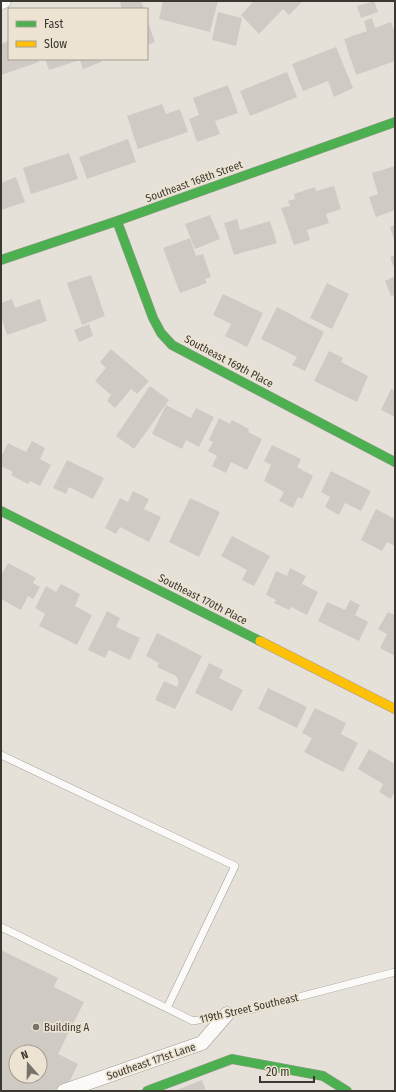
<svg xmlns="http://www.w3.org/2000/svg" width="396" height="1092" viewBox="0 0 396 1092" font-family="'Fira Sans Condensed',sans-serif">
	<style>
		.building { fill: #cfcac3; fill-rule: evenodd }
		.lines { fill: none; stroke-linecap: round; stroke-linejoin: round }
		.lane-casing { stroke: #a09c95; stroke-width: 8 }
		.street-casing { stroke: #a09c95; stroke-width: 15 }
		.fast-casing { stroke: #a09c95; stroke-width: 10 }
		.slow-casing { stroke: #a09c95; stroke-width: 10 }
		.lane { stroke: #fbfaf9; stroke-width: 7 }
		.street { stroke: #fbfaf9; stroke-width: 14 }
		.fast { stroke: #4caf50; stroke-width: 9 }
		.slow { stroke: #ffc107; stroke-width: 9 }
		.poi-dot { fill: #77736b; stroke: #ece3d2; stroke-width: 1.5 }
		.labels { text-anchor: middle; stroke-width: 3.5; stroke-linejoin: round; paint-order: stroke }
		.street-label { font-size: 11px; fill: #3b3831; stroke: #ece3d2 }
		.poi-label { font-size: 11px; fill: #3b3831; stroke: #ece3d2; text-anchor: start }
	</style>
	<rect width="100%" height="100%" fill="#e6e1d8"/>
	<path class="building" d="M 125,1 L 141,1 L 144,9 L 122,9 L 120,3 Z
		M 163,1 L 218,1 L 210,32 L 159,19 Z
		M 254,1 L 300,1 L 301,3 L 289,15 L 283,9 L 259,34 L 241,15 Z
		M 374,1 L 378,12 L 361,18 L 357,6 Z
		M 218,12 L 242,18 L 236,46 L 212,40 Z
		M 372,18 L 375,28 L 391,22 L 395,33 L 395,61 L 356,75 L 344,39 L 367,31 L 364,21 Z
		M 147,19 L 155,42 L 147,45 Z
		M 9,41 L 9,59 L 38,59 L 39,62 L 1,75 L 1,44 Z
		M 336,47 L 353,88 L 334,97 L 328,81 L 303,91 L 292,64 Z
		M 45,59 L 100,59 L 101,62 L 83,69 L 80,60 L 49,70 Z
		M 287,72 L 297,97 L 250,116 L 240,91 Z
		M 228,85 L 238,113 L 215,121 L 220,134 L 197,142 L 189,119 L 199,115 L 193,98 Z
		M 162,104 L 166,114 L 180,109 L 188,132 L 138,149 L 127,116 Z
		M 128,139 L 136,162 L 87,179 L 79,157 Z
		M 69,153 L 78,179 L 31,194 L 23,168 Z
		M 395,166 L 395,210 L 376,217 L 369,197 L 378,194 L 372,173 Z
		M 16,177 L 25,202 L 1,210 L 1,183 Z
		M 334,186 L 341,209 L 326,214 L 329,223 L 307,230 L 310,240 L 294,245 L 281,208 L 290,206 L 288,201 L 295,199 L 294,194 L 315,187 L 316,191 Z
		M 210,215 L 220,239 L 195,249 L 185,224 Z
		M 237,219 L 240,230 L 270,221 L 277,243 L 234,255 L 224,223 Z
		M 395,225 L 395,242 L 390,227 Z
		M 190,238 L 196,256 L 203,254 L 211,277 L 205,279 L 207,283 L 180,293 L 163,248 Z
		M 395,255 L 395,271 L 390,257 Z
		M 91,275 L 105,316 L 82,325 L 67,283 Z
		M 395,276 L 395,295 L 391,296 L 385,281 Z
		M 327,283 L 349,294 L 332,329 L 310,318 Z
		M 223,294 L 263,313 L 247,347 L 225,336 L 231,324 L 213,315 Z
		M 12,299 L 15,308 L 40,299 L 47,321 L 7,335 L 1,316 L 1,303 Z
		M 277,307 L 324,332 L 305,371 L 292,365 L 297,357 L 261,339 Z
		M 89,324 L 93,336 L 79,342 L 74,330 Z
		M 111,349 L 149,381 L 137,394 L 131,389 L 115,408 L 107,401 L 111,395 L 95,381 L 106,368 L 100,362 Z
		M 329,351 L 343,358 L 341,362 L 368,376 L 357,402 L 314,381 Z
		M 150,386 L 169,400 L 134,449 L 116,436 Z
		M 391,389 L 395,391 L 395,417 L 381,410 Z
		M 166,405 L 191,418 L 196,408 L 214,417 L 199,447 L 186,440 L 182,449 L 152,434 Z
		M 219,418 L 230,424 L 232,420 L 249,429 L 248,432 L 262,439 L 247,470 L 231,462 L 226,473 L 212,466 L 217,456 L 208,451 L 213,442 L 209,440 Z
		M 32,441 L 45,448 L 40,459 L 51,465 L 40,486 L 30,481 L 28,484 L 11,475 L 13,472 L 1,466 L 1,457 L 8,443 L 26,452 Z
		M 272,445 L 301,459 L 297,467 L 313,476 L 302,499 L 298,497 L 293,508 L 279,501 L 284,492 L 264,481 L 271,465 L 264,461 Z
		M 67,460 L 104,478 L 93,499 L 69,487 L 66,494 L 53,488 Z
		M 331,471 L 371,491 L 361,511 L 345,503 L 339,515 L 325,507 L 330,497 L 321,492 Z
		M 133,491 L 149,499 L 144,509 L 161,517 L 149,542 L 120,527 L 116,534 L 105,528 L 120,498 L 128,502 Z
		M 190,498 L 220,512 L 199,557 L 169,542 Z
		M 376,509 L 395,519 L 395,546 L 387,542 L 382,551 L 361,540 Z
		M 232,536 L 270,556 L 254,586 L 242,580 L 247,570 L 221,556 Z
		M 8,563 L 36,578 L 33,583 L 40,587 L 33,599 L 28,596 L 21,610 L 1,599 L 1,576 Z
		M 290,568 L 306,576 L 302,584 L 318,592 L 307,615 L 291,607 L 289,610 L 274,603 L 276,600 L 266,595 L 276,571 L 287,576 Z
		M 61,584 L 80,594 L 75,606 L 92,615 L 77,645 L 39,626 L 45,614 L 35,608 L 46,586 L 56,592 Z
		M 350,600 L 360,605 L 355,615 L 368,622 L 359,641 L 318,621 L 327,602 L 345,610 Z
		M 107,611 L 120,618 L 116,627 L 140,638 L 130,660 L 109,650 L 105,658 L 88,650 Z
		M 388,612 L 395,615 L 395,656 L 380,648 L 387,634 L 378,629 Z
		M 157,633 L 202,656 L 175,709 L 155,700 L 164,681 L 177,687 L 179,682 L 176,676 L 157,667 L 159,663 L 146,656 Z
		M 209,663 L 223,670 L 219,678 L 243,690 L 232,711 L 195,693 Z
		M 268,688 L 307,707 L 297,728 L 258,709 Z
		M 315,708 L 346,723 L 341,734 L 358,743 L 343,772 L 304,752 L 312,738 L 302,733 Z
		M 369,749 L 395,764 L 395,791 L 391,799 L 379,792 L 383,784 L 358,769 Z
		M 1,950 L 58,978 L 54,987 L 84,1002 L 58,1054 L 78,1064 L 68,1085 L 51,1091 L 1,1091 ZM 16,1052 L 40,1052 L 40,1076 L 16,1076 Z
		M 202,1080 L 206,1091 L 177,1091 L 177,1090 Z"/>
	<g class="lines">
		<defs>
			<path id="lane" d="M 1,755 L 235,866 L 167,1008
				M 1,927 L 193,1021 L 253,1009 L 395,972"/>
			<path id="street" d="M 1,2 L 4,1
				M 64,1091 L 202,1043 L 227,1014"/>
			<path id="fast" d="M 117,221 L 153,318 L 161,333 L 172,345 L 395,462
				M 1,260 L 117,221 L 395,122
				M 1,511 L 260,641
				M 147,1091 L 232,1059 L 323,1076 L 347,1091"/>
			<path id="slow" d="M 260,641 L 395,709"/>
		</defs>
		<use href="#lane" class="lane-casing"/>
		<use href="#street" class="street-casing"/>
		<use href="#fast" class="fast-casing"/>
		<use href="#slow" class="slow-casing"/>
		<use href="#lane" class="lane"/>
		<use href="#street" class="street"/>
		<use href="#fast" class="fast"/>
		<use href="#slow" class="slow"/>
	</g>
	<circle class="poi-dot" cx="36" cy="1027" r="4"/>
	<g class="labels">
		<g class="street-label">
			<text transform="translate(194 181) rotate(-20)" y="4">Southeast 168th Street</text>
			<text transform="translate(229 361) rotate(28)" y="4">Southeast 169th Place</text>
			<text transform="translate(203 599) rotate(27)" y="4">Southeast 170th Place</text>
			<text transform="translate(249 1008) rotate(-13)" y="4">119th Street Southeast</text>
			<text transform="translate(151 1061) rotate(-19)" y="4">Southeast 171st Lane</text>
		</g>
		<g class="poi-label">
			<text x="44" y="1031">Building A</text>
		</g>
	</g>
	<rect width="396" height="1092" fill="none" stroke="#3b3831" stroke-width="4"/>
	<rect x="8" y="8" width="140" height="52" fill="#ece3d2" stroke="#a59f92"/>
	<rect x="16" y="21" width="20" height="6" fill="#4caf50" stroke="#a59f92"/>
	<text x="44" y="28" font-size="12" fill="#3b3831">Fast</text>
	<rect x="16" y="41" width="20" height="6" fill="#ffc107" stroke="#a59f92"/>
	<text x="44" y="48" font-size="12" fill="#3b3831">Slow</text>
	<g transform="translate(28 1064) rotate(340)"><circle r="19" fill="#ece3d2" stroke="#a59f92"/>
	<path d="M0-3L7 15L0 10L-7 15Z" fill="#77736b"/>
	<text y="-6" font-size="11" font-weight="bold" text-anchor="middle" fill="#3b3831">N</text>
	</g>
	<path d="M260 1076v6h54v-6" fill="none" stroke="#3b3831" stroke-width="2"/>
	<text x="266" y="1076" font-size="12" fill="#3b3831" stroke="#ece3d2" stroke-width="3" paint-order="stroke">20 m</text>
</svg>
